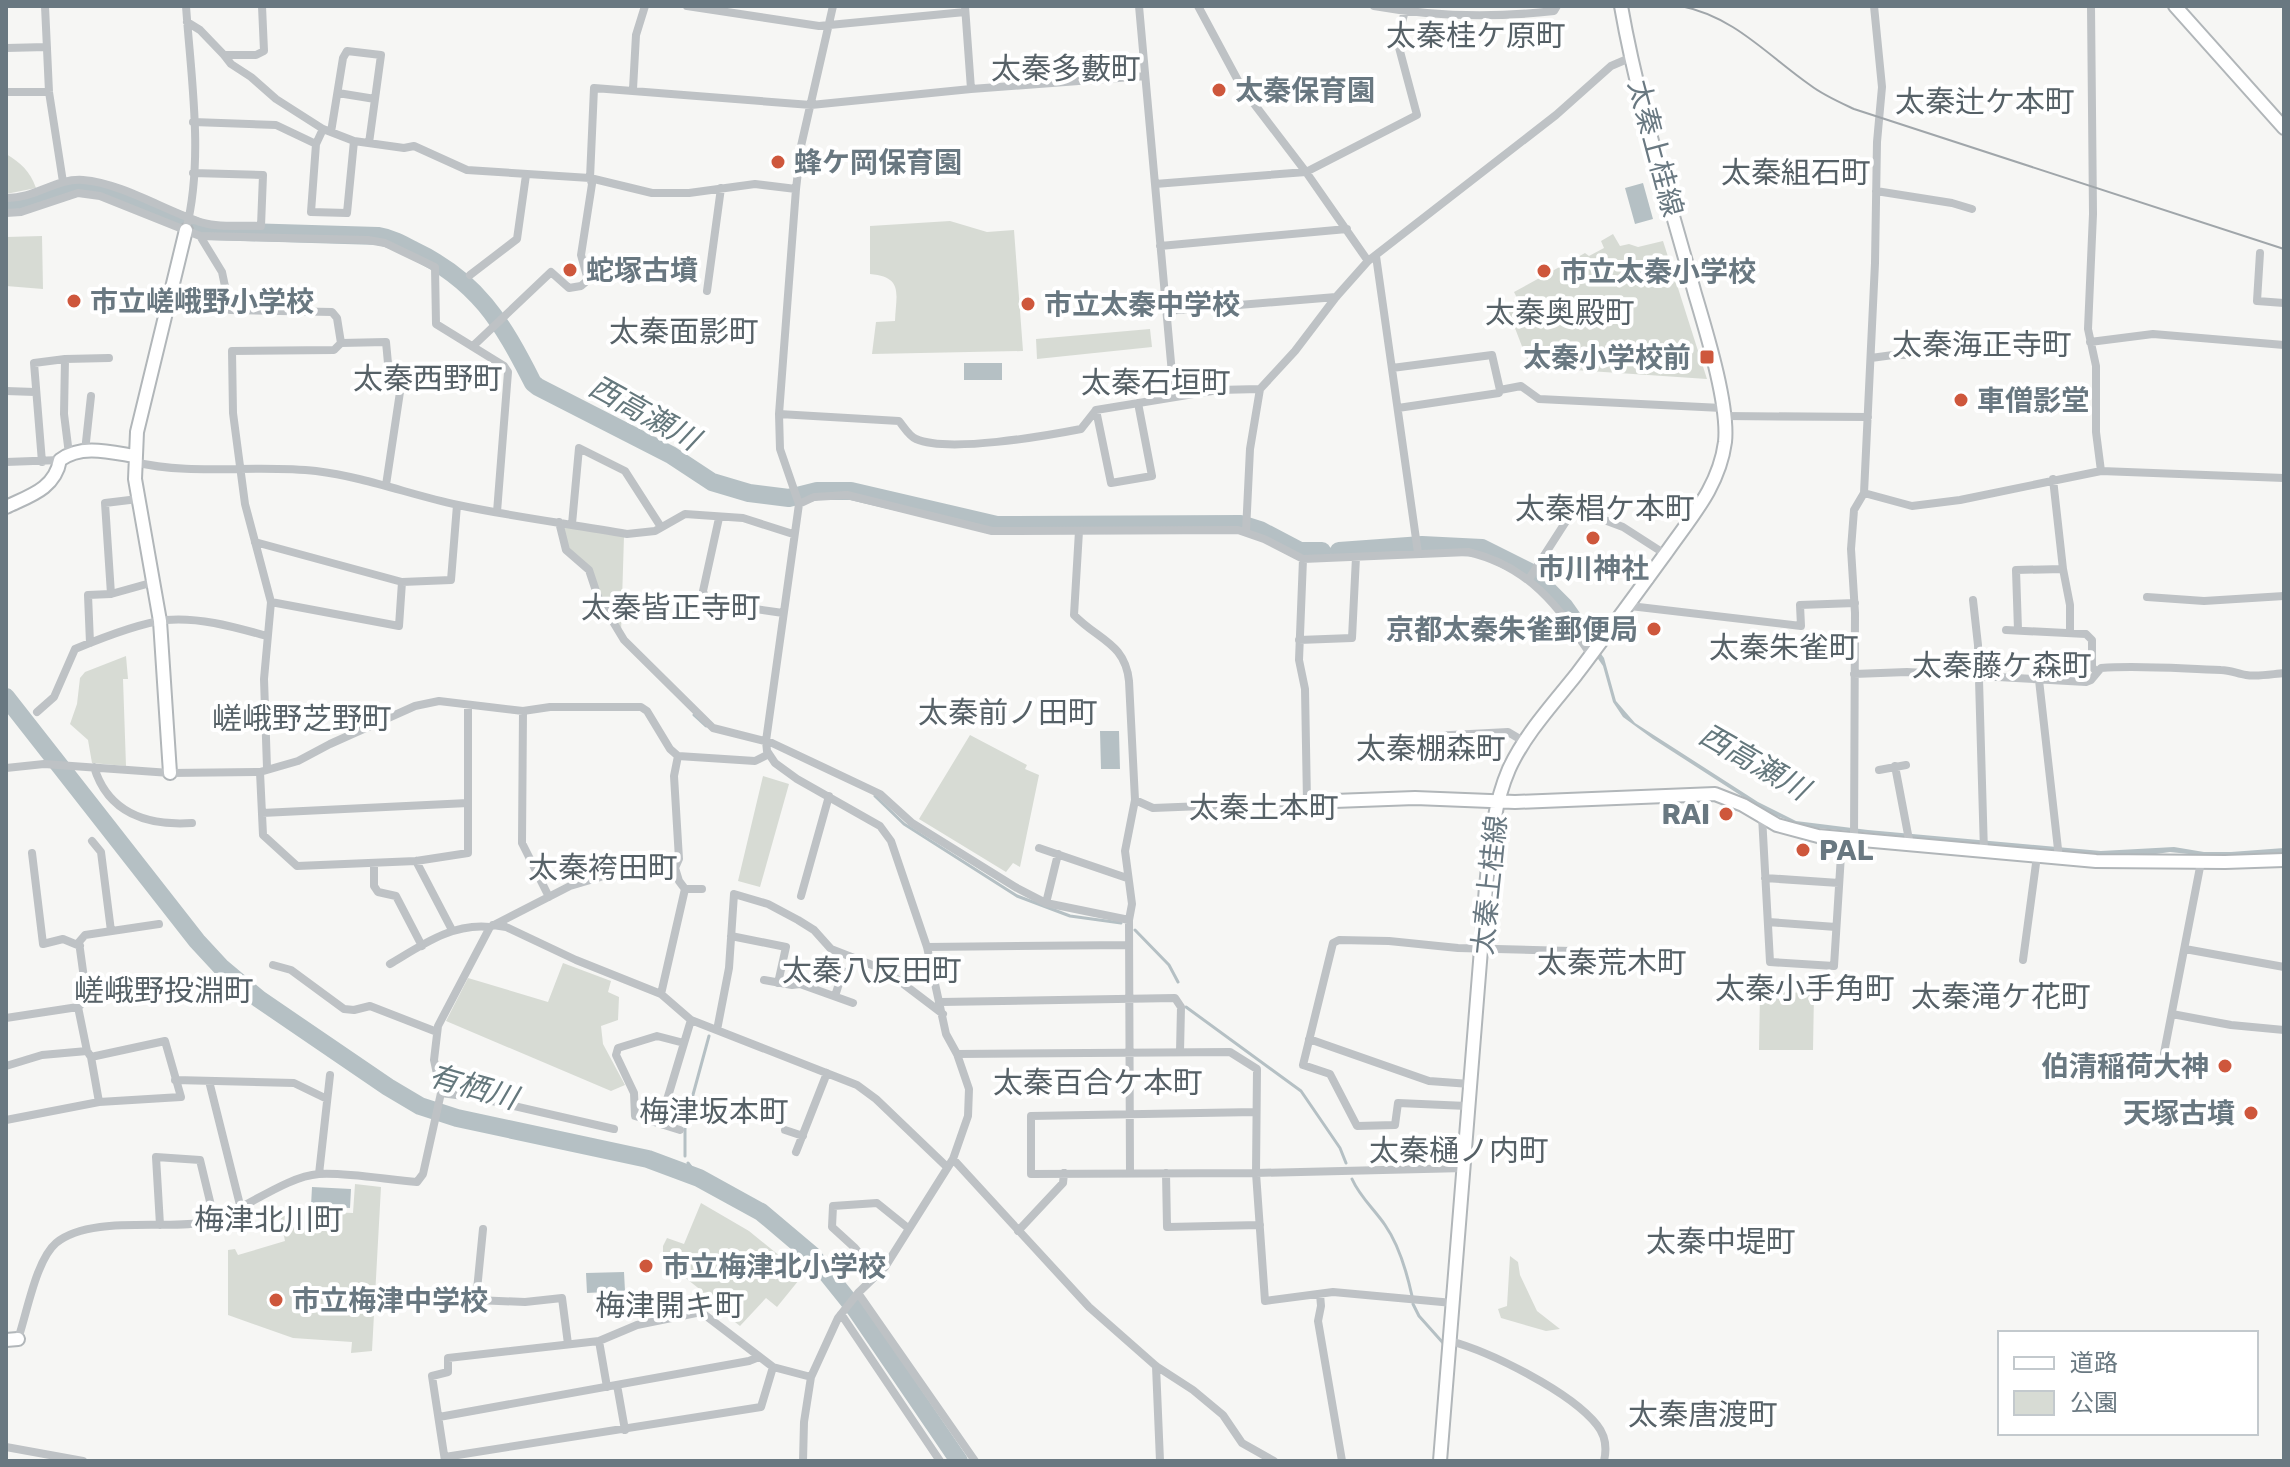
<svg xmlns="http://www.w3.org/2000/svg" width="2290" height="1467" viewBox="0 0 2290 1467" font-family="Rubik,'Noto Sans JP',sans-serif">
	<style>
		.green { fill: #d7dbd4 }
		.water { fill: #b5c0c4 }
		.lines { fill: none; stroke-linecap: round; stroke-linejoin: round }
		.stream { stroke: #b5c0c4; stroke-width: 3 }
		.river { stroke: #b5c0c4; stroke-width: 18 }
		.secondary-casing { stroke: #b1b6b9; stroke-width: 16 }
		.street { stroke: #bec2c5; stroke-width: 8 }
		.secondary { stroke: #fff; stroke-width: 12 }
		.tram { stroke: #a0a6aa; stroke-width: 2 }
		.poi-dot { fill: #ce573c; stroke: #fff; stroke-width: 3 }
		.labels { text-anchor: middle; stroke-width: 8; stroke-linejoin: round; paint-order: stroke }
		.poi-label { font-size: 28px; font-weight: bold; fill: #697881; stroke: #fff; text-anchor: start }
		.street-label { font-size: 28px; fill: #697881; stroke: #fff }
		.neighbourhood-label { font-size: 30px; fill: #566167; stroke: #fff }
		.water-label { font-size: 30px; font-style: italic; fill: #65787d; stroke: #fff }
	</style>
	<rect width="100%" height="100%" fill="#f6f6f4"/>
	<path class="green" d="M 6,154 C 21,163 30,171 36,188 L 6,194 Z
		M 950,221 L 987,232 L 1014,230 L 1023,351 L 872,354 L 876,322 L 895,321 C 896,294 904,277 870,274 L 870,226 Z
		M 1613,234 L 1620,246 L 1629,244 L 1638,247 L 1663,241 L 1707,379 L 1530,367 L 1508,310 L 1510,303 L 1518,300 L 1514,292 L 1585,253 L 1589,256 L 1604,248 L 1601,241 Z
		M 42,236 L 43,289 L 6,286 L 6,237 Z
		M 1150,329 L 1152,347 L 1037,359 L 1036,339 Z
		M 561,524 L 624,536 L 621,633 L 599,596 L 591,569 L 567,549 Z
		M 126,656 L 128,679 L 123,679 L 126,766 L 92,763 L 88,740 L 70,724 L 77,704 L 80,678 L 85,672 Z
		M 970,735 L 1027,765 L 1025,769 L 1039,775 L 1020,867 L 1013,863 L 1006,872 L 919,819 Z
		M 763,776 L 789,784 L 760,887 L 738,881 Z
		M 563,963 L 611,981 L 608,992 L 619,997 L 618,1020 L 601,1026 L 603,1044 L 625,1085 L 611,1091 L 446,1021 L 468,978 L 548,1002 Z
		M 1760,992 L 1814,993 L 1813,1050 L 1759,1050 Z
		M 355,1184 L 381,1187 L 372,1351 L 351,1353 L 352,1342 L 293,1338 L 228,1315 L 228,1250 L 235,1249 L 238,1255 L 285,1241 L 280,1216 L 304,1216 L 305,1211 L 353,1213 Z
		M 701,1203 L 749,1231 L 803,1275 L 777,1307 L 766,1298 L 740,1326 L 700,1294 L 702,1291 L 683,1276 L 679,1260 L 663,1261 L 663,1246 L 667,1238 L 684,1244 Z
		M 1510,1256 L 1518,1262 L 1520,1275 L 1537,1311 L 1560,1329 L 1546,1331 L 1501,1318 L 1498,1309 L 1507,1306 Z"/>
	<path class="water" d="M 1643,183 L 1653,219 L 1635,224 L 1625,188 Z
		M 964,363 L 1002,363 L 1002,380 L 964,380 Z
		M 1575,618 L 1604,658 L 1616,701 L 1635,723 L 1758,802 L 1796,821 L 1868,830 L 2101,851 L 2174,847 L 2204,852 L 2231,852 L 2284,848 L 2284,853 L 2225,858 L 2170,852 L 2142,856 L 2102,856 L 1807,827 L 1768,813 L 1653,739 L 1623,717 L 1613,702 L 1603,666 L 1572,621 Z
		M 1100,731 L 1119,731 L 1120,769 L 1101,769 Z
		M 312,1187 L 351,1189 L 350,1208 L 311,1206 Z
		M 624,1272 L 625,1291 L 587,1293 L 586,1273 Z"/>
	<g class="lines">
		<path class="stream" d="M 694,715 L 706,726
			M 875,796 L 904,824 L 1017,896 L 1070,916 L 1121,923
			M 1135,930 L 1169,965 L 1178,982
			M 1186,1007 L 1301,1091 L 1340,1148 L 1346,1163
			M 685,1156 L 685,1124 L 709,1036
			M 688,1163 L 699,1178
			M 1352,1179 C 1360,1197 1374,1209 1385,1225 C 1399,1245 1407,1273 1412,1296
			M 1413,1304 L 1419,1316 L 1444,1344"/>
		<path class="river" d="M 6,206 C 30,206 46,193 68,188 C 79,185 90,188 101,190 L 208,231 L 378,236 C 391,238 402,244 413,250 C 477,280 502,322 533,383 L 538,387 L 671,455 L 712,482 L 749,493 L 789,498 L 817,491 L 851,491 L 997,525 L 1241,524 L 1260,530 L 1300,551 L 1322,551
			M 1339,551 L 1422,545 L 1482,548 L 1530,572 L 1564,606 L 1588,640
			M 6,697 L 197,941 L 222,968 L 259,999 L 388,1087 L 420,1106 L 457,1118 L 648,1159 L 699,1178 L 761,1212 L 812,1255 L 856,1310 L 959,1461"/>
		<defs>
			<path id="secondary" d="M 2175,6 L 2284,128
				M 6,507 C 29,496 55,489 60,460 C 81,444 110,452 134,456
				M 170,773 L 160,621 L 135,479 L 137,432 L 186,230
				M 1307,802 L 1415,798 L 1515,802 L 1715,794 L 1743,805 L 1777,825 L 1818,836 L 2096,861 L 2225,862 L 2284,860
				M 6,1340 L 18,1339
				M 1440,1461 L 1486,887 C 1490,847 1493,806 1509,769 C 1525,734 1553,704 1576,675 C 1607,634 1636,594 1666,553 C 1691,517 1719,487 1725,442 C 1729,405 1706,331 1695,294 C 1669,199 1638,103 1621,6"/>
		</defs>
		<use href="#secondary" class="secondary-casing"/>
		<path class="street" d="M 45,6 L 49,92 L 63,182
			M 687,6 L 819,26 L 965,12
			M 965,6 L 971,89
			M 1139,6 L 1174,396
			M 1198,6 L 1242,88 L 1306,172 L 1368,261
			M 1374,6 C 1435,17 1493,18 1554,11 L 1557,6
			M 2091,6 L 2093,214 L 2088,329 L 2096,366 L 2096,432 L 2101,471
			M 187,22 L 200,30 L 224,55 L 256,55 L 264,51 L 262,6
			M 6,48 L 47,47
			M 224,55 L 231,64 L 251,77 L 276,99 L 323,129 L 354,141 L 404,148 L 414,146 L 467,170 L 590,178 L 652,193 L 689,193 L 755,184 L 796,189
			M 633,89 L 636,35 L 645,6
			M 6,92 L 49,92
			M 338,93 L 375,99
			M 193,122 L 276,125 L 316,144
			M 323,129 L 316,144 L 311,212 L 347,213 L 354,141
			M 331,132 L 343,58 L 347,51 L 381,55 L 369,143
			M 1155,184 L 1306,172 L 1417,115 L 1397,40 L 1405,11
			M 1876,191 L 1952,203 L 1972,209
			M 6,198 C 34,199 56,178 83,180 C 121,183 164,210 200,222 C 218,228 242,225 261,226 L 263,175 L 193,173
			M 6,213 L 21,212 L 78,193 L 100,196 L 200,236 L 368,240 L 385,243 L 435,267 L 436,324 L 504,366 L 508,372 L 497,512
			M 186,230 C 204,159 191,78 186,6
			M 200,236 L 222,272 L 230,310 L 332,312 L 337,318 L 341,343 L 334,350 L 232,351 L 233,413 L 245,504 L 271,602 L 264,679 L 267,768
			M 1160,246 L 1347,229
			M 2260,253 L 2257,301 L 2284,303
			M 1376,256 L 1418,553
			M 470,275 L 517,239 L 526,175
			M 707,291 L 721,188
			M 1166,311 L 1336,297
			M 2090,342 L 2153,334 L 2284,345
			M 341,343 L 386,342 L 389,374 L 400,392 L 386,485
			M 473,346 L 551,272 L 569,288 L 581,286 L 588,280 L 581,255 L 592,184 L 590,178 L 594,88 L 811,105 L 971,89 L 1145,76
			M 1871,358 L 1893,355 L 1916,355
			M 65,359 L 64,414 L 69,454
			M 1392,368 L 1492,355 L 1500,390 L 1499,393 L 1398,408
			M 1500,390 L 1521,386 L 1539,399 L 1722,408
			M 6,391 L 35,392
			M 1096,410 L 1111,483 L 1152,476 L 1138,403
			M 779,414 L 899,421 C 904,427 909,436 916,439 C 948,453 1045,436 1081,429 L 1096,410 L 1218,390 L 1260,389
			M 1724,416 L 1868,417
			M 85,451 L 91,396
			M 6,462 L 60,460
			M 42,462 L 34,363 L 65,359 L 109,358
			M 134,462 C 192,476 257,464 316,471 C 365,477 411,495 458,505 C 514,517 571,524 627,534 L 655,531 L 685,514 L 743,518 L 793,534
			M 2053,479 L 2063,569 L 2070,605 L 2070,633
			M 1864,493 L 1912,506 L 1960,500 L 2101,471 L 2284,478
			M 799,504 L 814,497 L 847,495 L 992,531 L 1238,530 L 1264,539 L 1303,559 L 1468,552 C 1529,566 1558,606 1591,655
			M 719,518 L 703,591 L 707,602 L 783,613
			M 559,522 L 566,550 L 589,570 L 598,597 L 624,640 L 713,728 L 772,743 L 880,794 L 912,823 L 1017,888 L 1046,903 L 1129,920
			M 572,524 L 579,448 L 625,471 L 661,527
			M 1079,531 L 1074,615 C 1098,640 1125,643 1129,681 L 1135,800 L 1125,851 L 1132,904 L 1129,920 L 1130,1173
			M 1246,531 L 1250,449 L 1260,389 L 1295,351 L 1336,297 L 1368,261 L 1556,115 L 1611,66 L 1632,57
			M 255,542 L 402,582 L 451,580 L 457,505
			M 1529,579 L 1581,498 L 1599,518 L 1623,527 L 1665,554
			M 111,594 L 105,503 L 138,499
			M 2147,597 L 2204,601 L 2284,596
			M 1973,600 L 1978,645 L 1984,852
			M 271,602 L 399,626 L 402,582
			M 1630,606 L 1801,626 L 1800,605 L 1855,603
			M 2006,630 L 2086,634 L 2092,640 L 2092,667 L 2097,672
			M 2018,630 L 2016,570 L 2063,569
			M 1299,640 L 1352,638 L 1356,557
			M 90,643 L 88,595 L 111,594 L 154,582
			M 1854,674 L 1907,672 L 2086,682 L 2091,680 L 2101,668 C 2141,665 2182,669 2221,670 C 2230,670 2238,674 2246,675 C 2258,677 2272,674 2284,673
			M 2039,680 L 2059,858
			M 523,711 L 522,843 L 549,897
			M 37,712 L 54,697 L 75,649 C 99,639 141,623 166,620 C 200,617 234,627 267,636
			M 1432,736 L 1508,732 L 1525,742
			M 1895,766 L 1910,845
			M 94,767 C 108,813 147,826 192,823
			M 6,768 L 44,764 L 170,773 L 260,772 L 298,761 L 330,744 L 415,706 L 439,701 L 523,711 L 550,707 L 641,707 L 647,711 L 670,749 L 678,756 L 755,761 L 769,754
			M 1879,770 L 1906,765
			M 260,772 L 263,835 L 297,866 L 416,861 L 468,853 L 468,705
			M 1135,800 L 1153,808 L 1307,802 L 1305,689 L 1299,660 L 1303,559
			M 262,813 L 468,803
			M 1762,816 L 1770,962 L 1834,966 L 1842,839
			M 1854,840 L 1855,613 L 1851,549 L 1854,510 L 1864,493 L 1875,263 L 1877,142 L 1882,87 L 1874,6
			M 92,841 L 101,852 L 111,931
			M 1039,848 L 1127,878
			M 32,853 L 43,944 L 63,939 L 80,946
			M 416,861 L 452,930
			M 374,863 L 374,886 L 378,892 L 396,896 L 422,946
			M 1765,878 L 1839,883
			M 685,889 L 702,889
			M 801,896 L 829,796
			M 1046,903 L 1058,854
			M 1768,922 L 1836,927
			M 493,925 L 506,927 L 576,960 L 661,994 L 691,1020 L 857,1085 L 876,1099 L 947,1167
			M 731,936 L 786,947 L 778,983
			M 927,947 L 1129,945
			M 2185,949 L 2284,967
			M 2023,960 L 2037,856
			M 390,964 C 422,945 452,923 490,927 L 570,886 L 631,868 L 675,868 L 679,859 L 674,776 L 678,756
			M 273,965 L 291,970 L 344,1009 L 354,1010 L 370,1006 L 437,1032
			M 764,980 L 792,985 L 800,984 L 853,1003
			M 661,994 L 685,889 L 679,881 L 675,868
			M 835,996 L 843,971
			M 941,1002 L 1175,998 L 1181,1007 L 1180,1052
			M 78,1007 L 87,1051
			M 2172,1014 L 2231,1025 L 2284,1030
			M 6,1018 L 78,1007 L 87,1000 L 79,942 L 85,935 L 159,924
			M 717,1030 L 729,968 L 734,894 L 768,904 L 798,920 L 814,930 L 831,949 L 885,970 L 943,1014
			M 1309,1039 L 1429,1081 L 1470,1084
			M 2164,1053 L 2201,862
			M 957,1054 L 1230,1052 L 1257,1069 L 1256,1173 L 1265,1301 L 1333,1292 L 1453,1303
			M 6,1066 L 42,1055 L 87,1051 L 91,1057
			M 175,1080 L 294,1083 L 327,1099
			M 209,1081 L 240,1205
			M 441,1093 L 479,1098 L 614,1129
			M 1467,1106 L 1398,1103 L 1395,1125 L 1357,1126 L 1330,1074 L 1303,1065 L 1333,943 L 1339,940 L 1389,941 L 1458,948 L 1571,951
			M 1256,1112 L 1031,1116 L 1031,1174 L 1256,1173 L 1465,1168
			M 6,1120 L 99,1102 L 181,1097 L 165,1041 L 91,1057 L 99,1102
			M 660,1123 L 691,1020
			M 680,1130 L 635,1116 L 634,1093 L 616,1055 L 618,1048 L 657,1036 L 684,1043
			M 785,1130 L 803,1136
			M 796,1152 L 827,1073
			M 953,1159 L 1089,1307 L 1156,1366 L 1193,1390 L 1223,1415 L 1242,1443 L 1274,1461
			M 1166,1173 L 1167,1227 L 1260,1225
			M 319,1174 L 330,1075
			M 160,1225 L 156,1157 L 200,1160 L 214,1218
			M 483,1229 L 476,1300 L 525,1302 L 562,1298 L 568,1344
			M 1018,1231 L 1063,1183 L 1064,1173
			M 877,1275 L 855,1248 L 832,1227 L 833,1206 L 877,1203 L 908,1228
			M 858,1293 L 975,1461
			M 1320,1294 L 1321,1306 L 1318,1321 L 1342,1461
			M 841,1314 L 940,1461
			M 18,1339 C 27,1313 36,1260 56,1243 C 89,1216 160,1229 200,1223 C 237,1217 281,1177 319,1174 C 346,1172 389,1180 417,1182 L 423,1174 L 441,1093 L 434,1060 L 438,1026 L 490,927
			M 599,1341 L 607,1387
			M 1450,1341 C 1491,1352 1571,1392 1597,1425 C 1606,1436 1607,1448 1604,1461
			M 1156,1366 L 1160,1461
			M 617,1385 L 625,1430
			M 439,1417 L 749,1361 L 759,1357
			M 6,1447 L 83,1461
			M 445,1457 L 761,1407 L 773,1367
			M 445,1461 L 432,1376 L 448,1372 L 448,1358 L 599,1341 L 637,1325 L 701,1312 L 773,1367 L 811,1377
			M 803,1461 L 804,1422 L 811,1377 L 838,1318 L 858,1293 L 885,1267 L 953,1159 L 968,1116 L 969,1089 L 957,1054 L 946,1034 L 927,947 L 891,841 L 880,826 L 797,779 L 775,763 L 767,751 L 766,741 L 799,504 L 780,449 L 779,414 L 796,189 L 801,146 L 833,6"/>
		<use href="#secondary" class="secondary"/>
		<path class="tram" d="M 1681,6 C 1735,17 1767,55 1810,85 C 1823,95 1839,102 1854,109 L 2284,249"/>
	</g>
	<g class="poi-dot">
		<circle cx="1219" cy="90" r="8"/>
		<circle cx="778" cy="162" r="8"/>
		<circle cx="570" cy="270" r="8"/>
		<circle cx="1544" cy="271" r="8"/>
		<circle cx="74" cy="301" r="8"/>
		<circle cx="1028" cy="304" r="8"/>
		<rect x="1699" y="349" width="16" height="16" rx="4"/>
		<circle cx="1961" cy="400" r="8"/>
		<circle cx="1593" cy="538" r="8"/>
		<circle cx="1654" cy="629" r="8"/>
		<circle cx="1726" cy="814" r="8"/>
		<circle cx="1803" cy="850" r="8"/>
		<circle cx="2225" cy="1066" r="8"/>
		<circle cx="2251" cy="1113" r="8"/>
		<circle cx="646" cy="1266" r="8"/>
		<circle cx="276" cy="1300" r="8"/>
	</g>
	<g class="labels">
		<g class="poi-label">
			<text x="1235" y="100">太秦保育園</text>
			<text x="794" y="172">蜂ケ岡保育園</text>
			<text x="586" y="280">蛇塚古墳</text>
			<text x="1560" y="281">市立太秦小学校</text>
			<text x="90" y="311">市立嵯峨野小学校</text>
			<text x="1044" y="314">市立太秦中学校</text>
			<text x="1691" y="367" text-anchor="end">太秦小学校前</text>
			<text x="1977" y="410">車僧影堂</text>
			<text x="1593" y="578" text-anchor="middle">市川神社</text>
			<text x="1638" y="639" text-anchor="end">京都太秦朱雀郵便局</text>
			<text x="1710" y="824" text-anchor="end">RAI</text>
			<text x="1819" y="860">PAL</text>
			<text x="2209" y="1076" text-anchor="end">伯清稲荷大神</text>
			<text x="2235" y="1123" text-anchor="end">天塚古墳</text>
			<text x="662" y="1276">市立梅津北小学校</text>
			<text x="292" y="1310">市立梅津中学校</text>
		</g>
		<g class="street-label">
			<text transform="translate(1656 148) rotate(75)" y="10">太秦上桂線</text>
			<text transform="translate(1489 885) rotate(-84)" y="10">太秦上桂線</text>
		</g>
		<g class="neighbourhood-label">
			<text x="1476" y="46">太秦桂ケ原町</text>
			<text x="1066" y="79">太秦多藪町</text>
			<text x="1985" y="112">太秦辻ケ本町</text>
			<text x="1796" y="183">太秦組石町</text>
			<text x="1560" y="323">太秦奥殿町</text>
			<text x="684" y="342">太秦面影町</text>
			<text x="1982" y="355">太秦海正寺町</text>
			<text x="428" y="389">太秦西野町</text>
			<text x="1156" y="393">太秦石垣町</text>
			<text x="1605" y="519">太秦椙ケ本町</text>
			<text x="671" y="618">太秦皆正寺町</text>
			<text x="1784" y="658">太秦朱雀町</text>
			<text x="2002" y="676">太秦藤ケ森町</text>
			<text x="1008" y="723">太秦前ノ田町</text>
			<text x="302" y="729">嵯峨野芝野町</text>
			<text x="1431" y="759">太秦棚森町</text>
			<text x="1264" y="818">太秦土本町</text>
			<text x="603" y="878">太秦袴田町</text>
			<text x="1612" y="973">太秦荒木町</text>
			<text x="872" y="981">太秦八反田町</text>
			<text x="1805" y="999">太秦小手角町</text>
			<text x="164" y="1001">嵯峨野投淵町</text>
			<text x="2001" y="1007">太秦滝ケ花町</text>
			<text x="1098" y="1093">太秦百合ケ本町</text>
			<text x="714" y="1122">梅津坂本町</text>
			<text x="1459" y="1161">太秦樋ノ内町</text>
			<text x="269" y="1230">梅津北川町</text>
			<text x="1721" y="1252">太秦中堤町</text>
			<text x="670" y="1316">梅津開キ町</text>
			<text x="1703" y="1425">太秦唐渡町</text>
		</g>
		<g class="water-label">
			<text transform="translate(644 413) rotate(29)" y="10">西高瀬川</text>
			<text transform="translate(1754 762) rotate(30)" y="10">西高瀬川</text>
			<text transform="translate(473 1087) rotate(16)" y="10">有栖川</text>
		</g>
	</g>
	<rect width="2290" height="1467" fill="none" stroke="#697881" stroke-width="16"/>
	<rect x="1998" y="1331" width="260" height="104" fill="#ffffff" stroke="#c3c9cd" stroke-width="2"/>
	<rect x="2014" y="1357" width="40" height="12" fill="#ffffff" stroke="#c3c9cd" stroke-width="2"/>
	<text x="2070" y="1371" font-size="24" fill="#697881">道路</text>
	<rect x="2014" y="1391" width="40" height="24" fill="#d7dbd4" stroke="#c3c9cd" stroke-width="2"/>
	<text x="2070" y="1411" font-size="24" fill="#697881">公園</text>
</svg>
